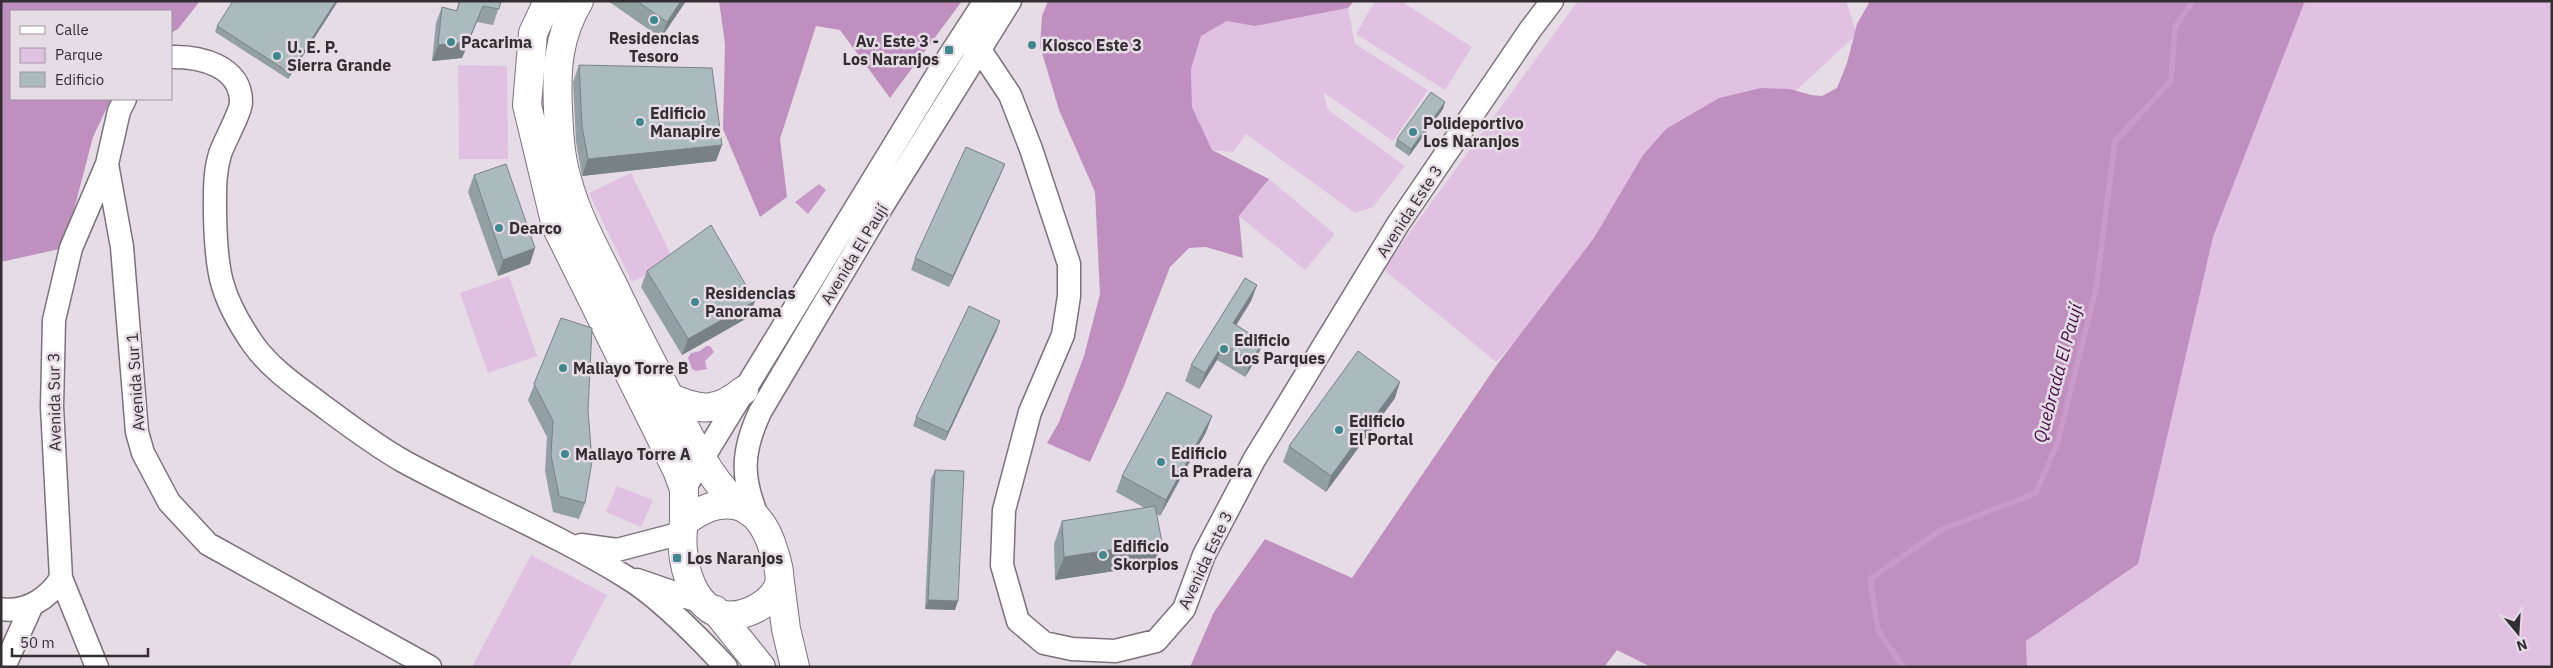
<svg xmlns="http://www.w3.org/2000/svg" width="2553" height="668" viewBox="0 0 2553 668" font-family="'IBM Plex Sans',sans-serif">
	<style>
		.green { fill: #e1c1e1 }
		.forest { fill: #bf90bf }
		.water { fill: #c99ac9 }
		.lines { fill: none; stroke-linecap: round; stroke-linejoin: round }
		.stream { stroke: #c99ac9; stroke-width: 5.5 }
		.minor-casing { stroke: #7b727b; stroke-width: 25 }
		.major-casing { stroke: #7b727b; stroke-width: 30 }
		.minor { stroke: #fff; stroke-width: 22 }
		.major { stroke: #fff; stroke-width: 28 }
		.wall { fill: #93a0a2 }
		.shaded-wall { fill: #788284 }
		.building { fill: #abbabc; stroke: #788284 }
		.poi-dot { fill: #40888e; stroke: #e6dce6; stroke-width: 2 }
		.labels { text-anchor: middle; stroke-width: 5; stroke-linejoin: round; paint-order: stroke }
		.poi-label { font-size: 16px; font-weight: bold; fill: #322e32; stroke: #e6dce6; text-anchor: start }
		.street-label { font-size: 16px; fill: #322e32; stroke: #e6dce6 }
		.water-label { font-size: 18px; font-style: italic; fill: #49104b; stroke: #e6dce6 }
	</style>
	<rect width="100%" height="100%" fill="#e6dce6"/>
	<path class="green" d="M 1375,1 L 1401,1 L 1472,47 L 1445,90 L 1356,34 Z
		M 1578,1 L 1846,1 L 1857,34 L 1728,154 L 1655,189 L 1496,362 L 1383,269 Z
		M 2305,1 L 2552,1 L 2552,667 L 2027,667 L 2026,641 L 2138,564 L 2213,237 Z
		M 1348,8 L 1355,44 L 1428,90 L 1393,141 L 1323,92 L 1328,110 L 1405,166 L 1373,207 L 1355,213 L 1246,134 L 1233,152 L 1212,150 L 1192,107 L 1191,69 L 1201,36 L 1227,21 L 1255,25 Z
		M 458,65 L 507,66 L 508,159 L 459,159 Z
		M 631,173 L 674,261 L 632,282 L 589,193 Z
		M 1269,179 L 1335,234 L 1305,270 L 1239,216 Z
		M 509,276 L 537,356 L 488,373 L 460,293 Z
		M 617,486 L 653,500 L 641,527 L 606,512 Z
		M 531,555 L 607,595 L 569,667 L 472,667 Z"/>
	<path class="forest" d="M 1,1 L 200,1 L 178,29 L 171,33 L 171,11 L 11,11 L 11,99 L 111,99 L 93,137 L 64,248 L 1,262 Z
		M 719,1 L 962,1 L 890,98 L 840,30 L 816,26 L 780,139 L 787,197 L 760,217 L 723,129 L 725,44 Z
		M 1048,1 L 1354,1 L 1348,8 L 1255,26 L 1227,21 L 1201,36 L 1191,69 L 1192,107 L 1212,150 L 1269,179 L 1239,216 L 1243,258 L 1206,247 L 1189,248 L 1170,267 L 1124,386 L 1090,462 L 1047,443 L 1059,422 L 1084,356 L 1100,294 L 1095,192 L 1059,110 L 1040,46 L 1042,16 Z
		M 1870,1 L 2305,1 L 2213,237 L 2138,564 L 2026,641 L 2027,667 L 1651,667 L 1617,650 L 1604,667 L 1190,667 L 1214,612 L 1265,539 L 1352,578 L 1496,366 L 1594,238 L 1643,155 L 1666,129 L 1719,98 L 1761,88 L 1790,89 L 1811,95 L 1822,96 L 1837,88 L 1847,63 L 1857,24 Z"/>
	<path class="water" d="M 819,184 L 826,190 L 808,214 L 795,202 Z
		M 706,346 L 710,346 L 714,352 L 705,361 L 707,369 L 696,371 L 692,369 L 688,358 L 691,353 L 700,351 Z"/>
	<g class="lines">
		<path class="stream" d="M 1903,667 L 1878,630 L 1870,579 L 1941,530 L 2036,493 L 2058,441 L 2096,289 L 2115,141 L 2171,81 L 2175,27 L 2193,1"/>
		<defs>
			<path id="minor" d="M 961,40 L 980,50 L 1010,95 L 1031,149 L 1069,264 L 1069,296 L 1063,335 L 1030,412 L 1004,510 L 1002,565 L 1018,621 L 1044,643 L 1072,649 L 1115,651 L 1156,641 L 1184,609 L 1204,555 L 1254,460 L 1398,224 L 1530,30 L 1552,1
				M 171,57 C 200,56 241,66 241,102 C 241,112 224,142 220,154 C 214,174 215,193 215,214 C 216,271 220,296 253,344 C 271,369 295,385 319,403 C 346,423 373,444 403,461 C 476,501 555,533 626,577 C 658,596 700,639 726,667
				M 125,99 L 119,111 L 107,164 L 122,247 L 137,432 L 143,453 L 169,502 L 208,544 L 430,667
				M 684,489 L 937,75 L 985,1
				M 759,520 C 741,479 741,453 760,412 L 878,213 L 1010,1
				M 581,545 L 617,550 L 682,533
				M 61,578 L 97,667
				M 637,580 L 701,602
				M 1,609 C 26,613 49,598 61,578 L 52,407 L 54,320 L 71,248 L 107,164
				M 4,667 L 32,605"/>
			<path id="major" d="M 548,1 L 533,33 L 527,105 L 556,226 L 677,470 L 684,489 L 684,522
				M 579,1 C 558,36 556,70 558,109 C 559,132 560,156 567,179 C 577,218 599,256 617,293 C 634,329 653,364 671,400 C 689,436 706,473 734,501 C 741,508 751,511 757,518 C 765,527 771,541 774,552 C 777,561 781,575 779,584 C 776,595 767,602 757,608 C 699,639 676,566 684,522 C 702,509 717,501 739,506
				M 669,397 C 700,411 716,413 744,390
				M 780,582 L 786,629 L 795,667
				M 715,610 L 761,667"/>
		</defs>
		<use href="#minor" class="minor-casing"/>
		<use href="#major" class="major-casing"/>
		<use href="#minor" class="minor"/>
		<use href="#major" class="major"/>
	</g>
	<path class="wall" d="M 338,1 L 288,79 L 215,32 L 217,26 Z
		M 459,1 L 501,1 L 493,25 L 477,22 L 462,58 L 432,61 L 436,23 L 442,7 L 456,11 Z
		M 608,1 L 686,1 L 661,38 Z
		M 579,65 L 716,161 L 582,176 L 576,142 L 573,82 Z
		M 1443,109 L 1409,156 L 1395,146 L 1397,139 Z
		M 474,175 L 530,264 L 498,276 L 468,192 Z
		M 1000,176 L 949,287 L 911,270 L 915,258 Z
		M 647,271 L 755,301 L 749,317 L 682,355 L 641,287 Z
		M 1257,285 L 1251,301 L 1236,325 L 1263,342 L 1257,358 L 1245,377 L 1217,360 L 1199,389 L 1185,381 L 1191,365 Z
		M 561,318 L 585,503 L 579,519 L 553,512 L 545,471 L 547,437 L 528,400 Z
		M 997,330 L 945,441 L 913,426 L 916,417 Z
		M 1395,398 L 1326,492 L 1283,462 L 1289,446 Z
		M 1212,416 L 1206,432 L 1160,516 L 1156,514 L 1154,565 L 1055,580 L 1054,544 L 1062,521 L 1145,508 L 1116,492 L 1122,476 Z
		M 935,470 L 955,610 L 925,609 L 931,479 Z"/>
	<path class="shaded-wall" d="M 336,1 L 338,1 L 288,79 L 290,73 Z
		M 681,1 L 686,1 L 661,38 L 667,22 Z
		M 483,6 L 462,58 L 432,61 L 438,45 Z
		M 1445,102 L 1443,109 L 1409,156 L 1411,149 Z
		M 722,145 L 716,161 L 582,176 L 588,159 Z
		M 1005,164 L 1000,176 L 949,287 L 953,276 Z
		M 535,248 L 530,264 L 498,276 L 503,260 Z
		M 1257,285 L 1251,301 L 1227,340 L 1233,323 Z
		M 755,301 L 749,317 L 682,355 L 688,339 Z
		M 1000,321 L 997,330 L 945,441 L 948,432 Z
		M 1263,342 L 1257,358 L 1245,377 L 1251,361 Z
		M 1223,344 L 1217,360 L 1199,389 L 1205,373 Z
		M 1400,382 L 1395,398 L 1326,492 L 1331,476 Z
		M 1212,416 L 1206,432 L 1160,516 L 1166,500 Z
		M 1162,542 L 1154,565 L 1055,580 L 1064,557 Z
		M 928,600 L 958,601 L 955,610 L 925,609 Z"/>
	<path class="building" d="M 233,1 L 336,1 L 290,73 L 217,26 Z
		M 460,1 L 501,1 L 499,9 L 483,6 L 468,42 L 438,45 L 442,7 L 457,11 Z
		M 637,1 L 681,1 L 667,22 Z
		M 579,65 L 712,68 L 722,145 L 588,159 L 582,126 Z
		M 1431,92 L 1445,102 L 1411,149 L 1397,139 Z
		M 966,147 L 1005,164 L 953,276 L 915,258 Z
		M 506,164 L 535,248 L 503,260 L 474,175 Z
		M 711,225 L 755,301 L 688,339 L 647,271 Z
		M 1245,278 L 1257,285 L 1233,323 L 1263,342 L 1251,361 L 1223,344 L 1205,373 L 1191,365 Z
		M 969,306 L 1000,321 L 948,432 L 916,417 Z
		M 561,318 L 592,328 L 588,410 L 592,461 L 585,503 L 559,496 L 551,455 L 553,421 L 534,384 Z
		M 1358,351 L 1400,382 L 1331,476 L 1289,446 Z
		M 1167,392 L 1212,416 L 1166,500 L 1122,476 Z
		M 935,470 L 964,471 L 958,601 L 928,600 Z
		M 1155,506 L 1162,542 L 1064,557 L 1062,521 Z"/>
	<g class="poi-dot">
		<circle cx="654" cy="20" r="5"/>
		<circle cx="451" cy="42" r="5"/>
		<circle cx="1032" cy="45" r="5"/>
		<rect x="944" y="45" width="10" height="10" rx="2.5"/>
		<circle cx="277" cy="56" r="5"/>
		<circle cx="640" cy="122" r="5"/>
		<circle cx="1413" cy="132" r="5"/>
		<circle cx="499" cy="228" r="5"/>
		<circle cx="695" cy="302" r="5"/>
		<circle cx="1224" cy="349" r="5"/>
		<circle cx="563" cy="368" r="5"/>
		<circle cx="1339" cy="430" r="5"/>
		<circle cx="565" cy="454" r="5"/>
		<circle cx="1161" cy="462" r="5"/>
		<circle cx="1103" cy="555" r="5"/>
		<rect x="672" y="553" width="10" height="10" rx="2.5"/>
	</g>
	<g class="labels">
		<g class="poi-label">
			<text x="654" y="44" text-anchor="middle">Residencias<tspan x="654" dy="18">Tesoro</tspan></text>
			<text x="939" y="47" text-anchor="end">Av. Este 3 -<tspan x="939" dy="18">Los Naranjos</tspan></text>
			<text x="461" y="48">Pacarima</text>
			<text x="1042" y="51">Kiosco Este 3</text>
			<text x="287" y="53">U. E. P.<tspan x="287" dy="18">Sierra Grande</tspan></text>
			<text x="650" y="119">Edificio<tspan x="650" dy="18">Manapire</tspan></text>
			<text x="1423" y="129">Polideportivo<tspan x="1423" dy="18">Los Naranjos</tspan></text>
			<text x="509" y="234">Dearco</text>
			<text x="705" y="299">Residencias<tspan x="705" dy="18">Panorama</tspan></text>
			<text x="1234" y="346">Edificio<tspan x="1234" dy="18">Los Parques</tspan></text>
			<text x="573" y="374">Maliayo Torre B</text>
			<text x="1349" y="427">Edificio<tspan x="1349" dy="18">El Portal</tspan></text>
			<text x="1171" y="459">Edificio<tspan x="1171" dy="18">La Pradera</tspan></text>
			<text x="575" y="460">Maliayo Torre A</text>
			<text x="1113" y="552">Edificio<tspan x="1113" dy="18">Skorpios</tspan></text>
			<text x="687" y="564">Los Naranjos</text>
		</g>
		<g class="street-label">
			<text transform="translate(1409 211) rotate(-57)" y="6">Avenida Este 3</text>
			<text transform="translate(854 254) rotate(-59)" y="6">Avenida El Paují</text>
			<text transform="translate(135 382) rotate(-94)" y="6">Avenida Sur 1</text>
			<text transform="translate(54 402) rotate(-91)" y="6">Avenida Sur 3</text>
			<text transform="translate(1205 560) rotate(-65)" y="6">Avenida Este 3</text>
		</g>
		<g class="water-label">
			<text transform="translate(2058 373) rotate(-75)" y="6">Quebrada El Paují</text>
		</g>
	</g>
	<rect width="2553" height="668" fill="none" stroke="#322e32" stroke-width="5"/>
	<rect x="10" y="10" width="162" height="90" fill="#e6dce6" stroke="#9e969e"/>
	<rect x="20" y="26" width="25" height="8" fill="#ffffff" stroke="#9e969e"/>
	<text x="55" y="35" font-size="15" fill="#322e32">Calle</text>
	<rect x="20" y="48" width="25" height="15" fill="#e1c1e1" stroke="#9e969e"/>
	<text x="55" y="60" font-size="15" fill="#322e32">Parque</text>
	<rect x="20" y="72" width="25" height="15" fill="#abbabc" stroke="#9e969e"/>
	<text x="55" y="85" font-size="15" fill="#322e32">Edificio</text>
	<g transform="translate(2518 633) rotate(162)" stroke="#e6dce6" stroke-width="4" paint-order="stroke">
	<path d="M0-4L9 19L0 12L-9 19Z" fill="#322e32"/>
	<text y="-8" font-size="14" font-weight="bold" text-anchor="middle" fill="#322e32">N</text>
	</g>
	<path d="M12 648v8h136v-8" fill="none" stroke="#322e32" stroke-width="2.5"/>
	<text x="20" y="648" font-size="15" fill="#322e32" stroke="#e6dce6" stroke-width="4" paint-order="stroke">50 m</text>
</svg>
